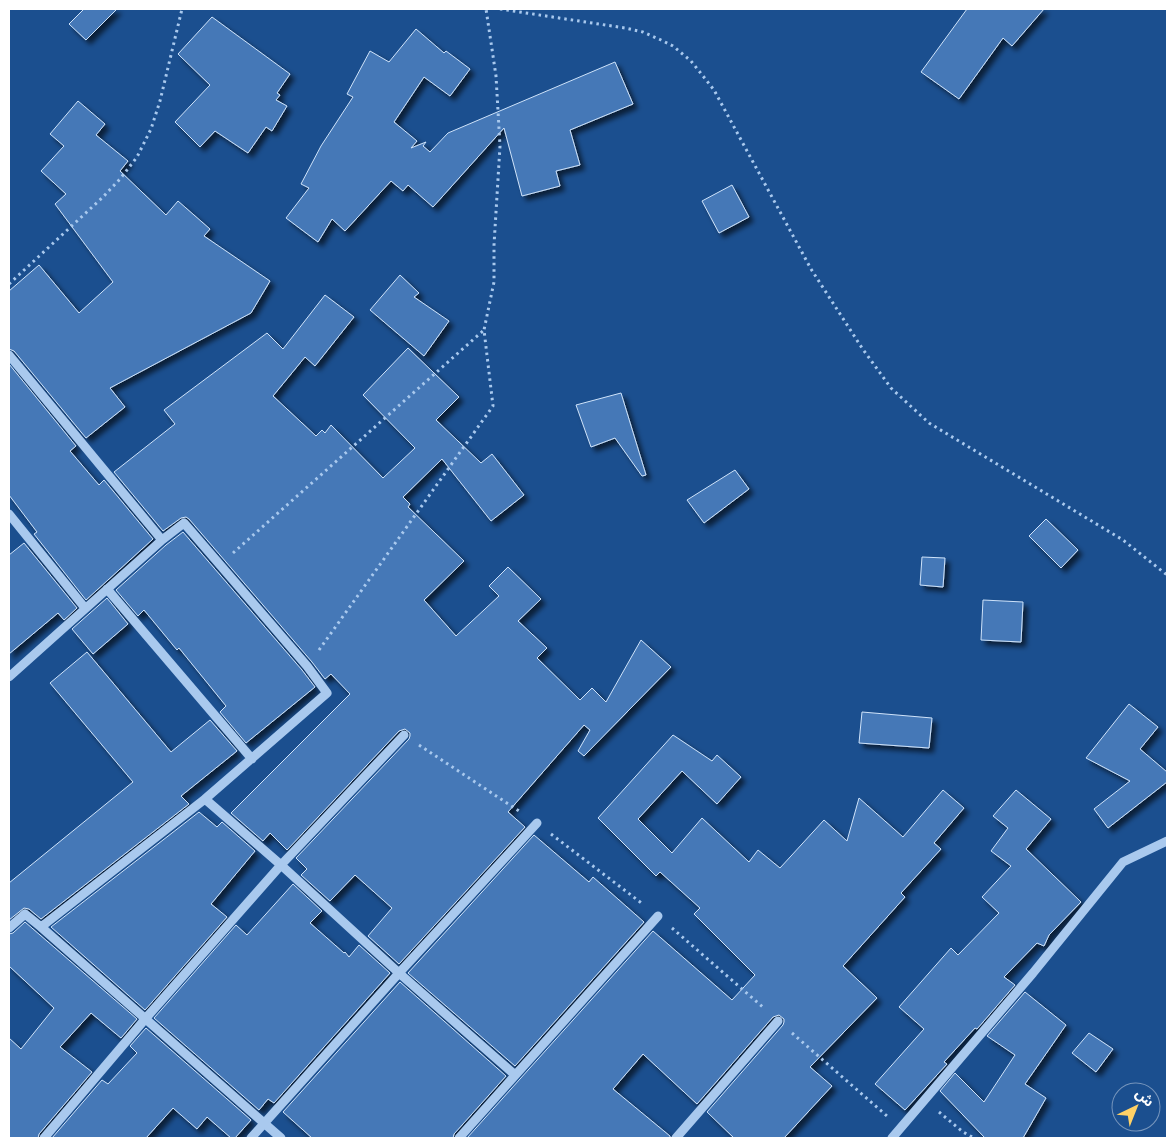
<svg xmlns="http://www.w3.org/2000/svg" width="1176" height="1147" viewBox="0 0 1176 1147" font-family="Quicksand,'Noto Sans Arabic',sans-serif">
	<style>
		.building { fill: #4478b7; stroke: #cfe3fa; filter: url(#shadow) }
		.lines { fill: none; stroke-linecap: round; stroke-linejoin: round }
		.path { stroke: #a9c9ee; stroke-width: 3; stroke-dasharray: 2.5 4; stroke-linecap: butt }
		.minor { stroke: #a9c9ee; stroke-width: 9 }
	</style>
	<defs>
		<filter id="shadow"><feDropShadow dx="4.5" dy="4.5" stdDeviation="2.5" flood-color="#0009"/></filter>
	</defs>
	<rect width="100%" height="100%" fill="#1b4f8f"/>
	<path class="building" d="M 84,9 L 117,9 L 86,40 L 69,24 Z
		M 967,9 L 1044,9 L 1012,46 L 1003,38 L 959,99 L 921,72 Z
		M 212,17 L 290,74 L 277,93 L 280,95 L 276,100 L 287,106 L 272,131 L 266,127 L 248,153 L 215,131 L 200,147 L 175,122 L 210,85 L 178,54 Z
		M 416,29 L 444,53 L 446,51 L 470,69 L 450,96 L 424,77 L 394,122 L 417,141 L 411,148 L 426,142 L 423,146 L 430,152 L 448,133 L 615,62 L 633,104 L 570,130 L 580,165 L 556,171 L 560,186 L 522,196 L 504,128 L 433,207 L 408,185 L 403,191 L 391,181 L 345,231 L 332,219 L 318,242 L 286,218 L 309,188 L 301,184 L 321,146 L 353,97 L 347,94 L 370,51 L 389,62 Z
		M 78,101 L 105,124 L 96,135 L 128,161 L 120,171 L 166,215 L 178,201 L 210,229 L 204,236 L 270,281 L 251,313 L 110,388 L 125,407 L 86,438 L 14,351 L 9,349 L 9,291 L 39,265 L 79,313 L 113,282 L 55,204 L 66,194 L 41,171 L 64,146 L 50,134 Z
		M 732,185 L 749,217 L 719,233 L 702,201 Z
		M 400,275 L 419,293 L 414,297 L 449,321 L 424,356 L 370,310 Z
		M 325,295 L 354,317 L 315,366 L 305,357 L 273,396 L 316,436 L 322,430 L 325,433 L 331,425 L 383,478 L 415,448 L 363,395 L 408,348 L 459,397 L 436,420 L 481,463 L 492,454 L 524,495 L 491,521 L 442,459 L 403,497 L 410,504 L 408,507 L 464,561 L 424,600 L 456,636 L 499,596 L 489,586 L 508,567 L 541,599 L 518,621 L 547,648 L 537,658 L 580,700 L 592,688 L 606,702 L 641,640 L 671,667 L 584,756 L 578,751 L 590,730 L 584,725 L 508,812 L 525,827 L 399,964 L 368,936 L 392,908 L 355,875 L 330,901 L 301,875 L 307,869 L 296,858 L 409,739 L 410,736 L 410,733 L 405,729 L 399,731 L 287,850 L 270,833 L 263,841 L 231,813 L 350,694 L 331,674 L 325,679 L 312,662 L 189,519 L 186,517 L 181,518 L 163,531 L 114,472 L 175,424 L 164,410 L 267,333 L 283,349 Z
		M 9,364 L 76,446 L 70,451 L 99,485 L 104,480 L 153,539 L 86,600 L 34,534 L 37,532 L 9,495 Z
		M 621,393 L 646,475 L 642,476 L 615,438 L 591,447 L 576,405 Z
		M 735,470 L 749,489 L 704,523 L 687,500 Z
		M 1046,519 L 1078,550 L 1061,568 L 1029,536 Z
		M 183,532 L 302,670 L 315,687 L 246,743 L 220,712 L 226,706 L 179,648 L 177,650 L 144,610 L 138,616 L 116,590 L 166,545 Z
		M 24,543 L 77,608 L 64,620 L 58,613 L 9,654 L 9,555 Z
		M 922,557 L 945,558 L 943,587 L 920,585 Z
		M 107,598 L 128,624 L 93,654 L 72,629 Z
		M 983,600 L 1023,602 L 1021,642 L 981,640 Z
		M 87,652 L 171,752 L 210,720 L 237,751 L 181,796 L 189,804 L 41,919 L 29,909 L 24,908 L 9,920 L 9,883 L 133,782 L 50,683 Z
		M 1129,704 L 1158,727 L 1140,749 L 1167,772 L 1167,782 L 1108,828 L 1094,809 L 1130,781 L 1086,758 Z
		M 862,712 L 932,718 L 929,748 L 859,743 Z
		M 673,735 L 712,761 L 717,755 L 741,777 L 717,804 L 682,771 L 638,819 L 672,853 L 702,818 L 749,862 L 758,850 L 780,868 L 824,820 L 847,841 L 859,798 L 903,837 L 943,790 L 964,808 L 934,843 L 941,849 L 901,893 L 905,897 L 843,966 L 877,998 L 810,1067 L 832,1086 L 784,1138 L 734,1138 L 707,1112 L 783,1025 L 784,1022 L 784,1019 L 779,1015 L 773,1017 L 697,1104 L 643,1054 L 613,1089 L 670,1136 L 670,1138 L 467,1138 L 653,931 L 732,1000 L 755,975 L 694,914 L 700,908 L 660,872 L 656,876 L 598,818 Z
		M 1016,790 L 1051,819 L 1026,849 L 1081,902 L 1049,935 L 1044,946 L 1037,943 L 1004,977 L 1015,985 L 977,1029 L 975,1028 L 944,1062 L 947,1064 L 905,1110 L 875,1084 L 924,1029 L 899,1007 L 951,948 L 958,955 L 999,913 L 982,897 L 1011,866 L 991,851 L 1008,828 L 993,816 Z
		M 199,812 L 217,827 L 222,822 L 255,851 L 211,904 L 227,917 L 145,1010 L 51,927 Z
		M 534,835 L 589,882 L 593,877 L 644,922 L 515,1066 L 408,973 Z
		M 293,884 L 322,911 L 310,923 L 344,953 L 345,952 L 349,957 L 359,945 L 390,973 L 274,1103 L 268,1099 L 259,1110 L 154,1018 L 236,925 L 247,935 Z
		M 25,922 L 137,1019 L 121,1038 L 91,1013 L 60,1047 L 92,1072 L 39,1134 L 38,1138 L 9,1138 L 9,1038 L 21,1049 L 54,1008 L 9,966 L 9,934 L 13,933 Z
		M 400,982 L 506,1076 L 454,1134 L 453,1138 L 312,1138 L 283,1112 Z
		M 1025,992 L 1066,1025 L 1025,1084 L 1046,1098 L 1023,1138 L 985,1138 L 940,1091 L 955,1073 L 984,1102 L 1015,1055 L 987,1036 Z
		M 146,1028 L 251,1120 L 235,1138 L 231,1138 L 207,1117 L 197,1129 L 173,1108 L 146,1138 L 52,1138 L 102,1080 L 108,1084 L 137,1053 L 130,1046 Z
		M 1089,1033 L 1113,1049 L 1096,1072 L 1072,1053 Z"/>
	<g class="lines">
		<path class="path" d="M 500,9 L 625,28 L 643,32 L 661,40 L 673,46 L 691,61 L 703,76 L 714,90 L 811,269 L 862,348 L 891,388 L 929,423 L 1123,540 L 1167,575
			M 9,284 L 103,197 L 120,179 L 137,157 L 151,129 L 160,101 L 182,9
			M 233,553 L 484,330
			M 319,650 L 493,406 L 484,330 L 494,282 L 494,245 L 500,146 L 496,76 L 486,9
			M 419,745 L 522,813
			M 551,834 L 644,905
			M 672,928 L 765,1009
			M 792,1033 L 887,1116
			M 939,1112 L 963,1132 L 974,1138"/>
		<path class="minor" d="M 9,355 L 162,540 L 9,677
			M 9,514 L 85,608
			M 162,540 L 184,523 L 307,666 L 327,693 L 205,799
			M 107,589 L 252,759
			M 41,927 L 281,1138
			M 9,928 L 25,914 L 41,927 L 205,799 L 281,865 L 399,973 L 515,1075
			M 44,1138 L 146,1018 L 281,865 L 404,735
			M 251,1138 L 399,973 L 537,823
			M 459,1138 L 658,916
			M 676,1138 L 778,1021
			M 892,1138 L 1033,973 L 1123,862 L 1167,841"/>
	</g>
	<rect width="1176" height="1147" fill="none" stroke="#ffffff" stroke-width="20"/>
	<g transform="translate(1136 1107) rotate(43)"><circle r="24" fill="#1b4f8f" stroke="#7695bc"/>
	<path d="M0-4L9 19L0 12L-9 19Z" fill="#ffd166"/>
	<text y="-8" font-size="14" font-weight="bold" text-anchor="middle" fill="#ffffff">ش</text>
	</g>
</svg>
